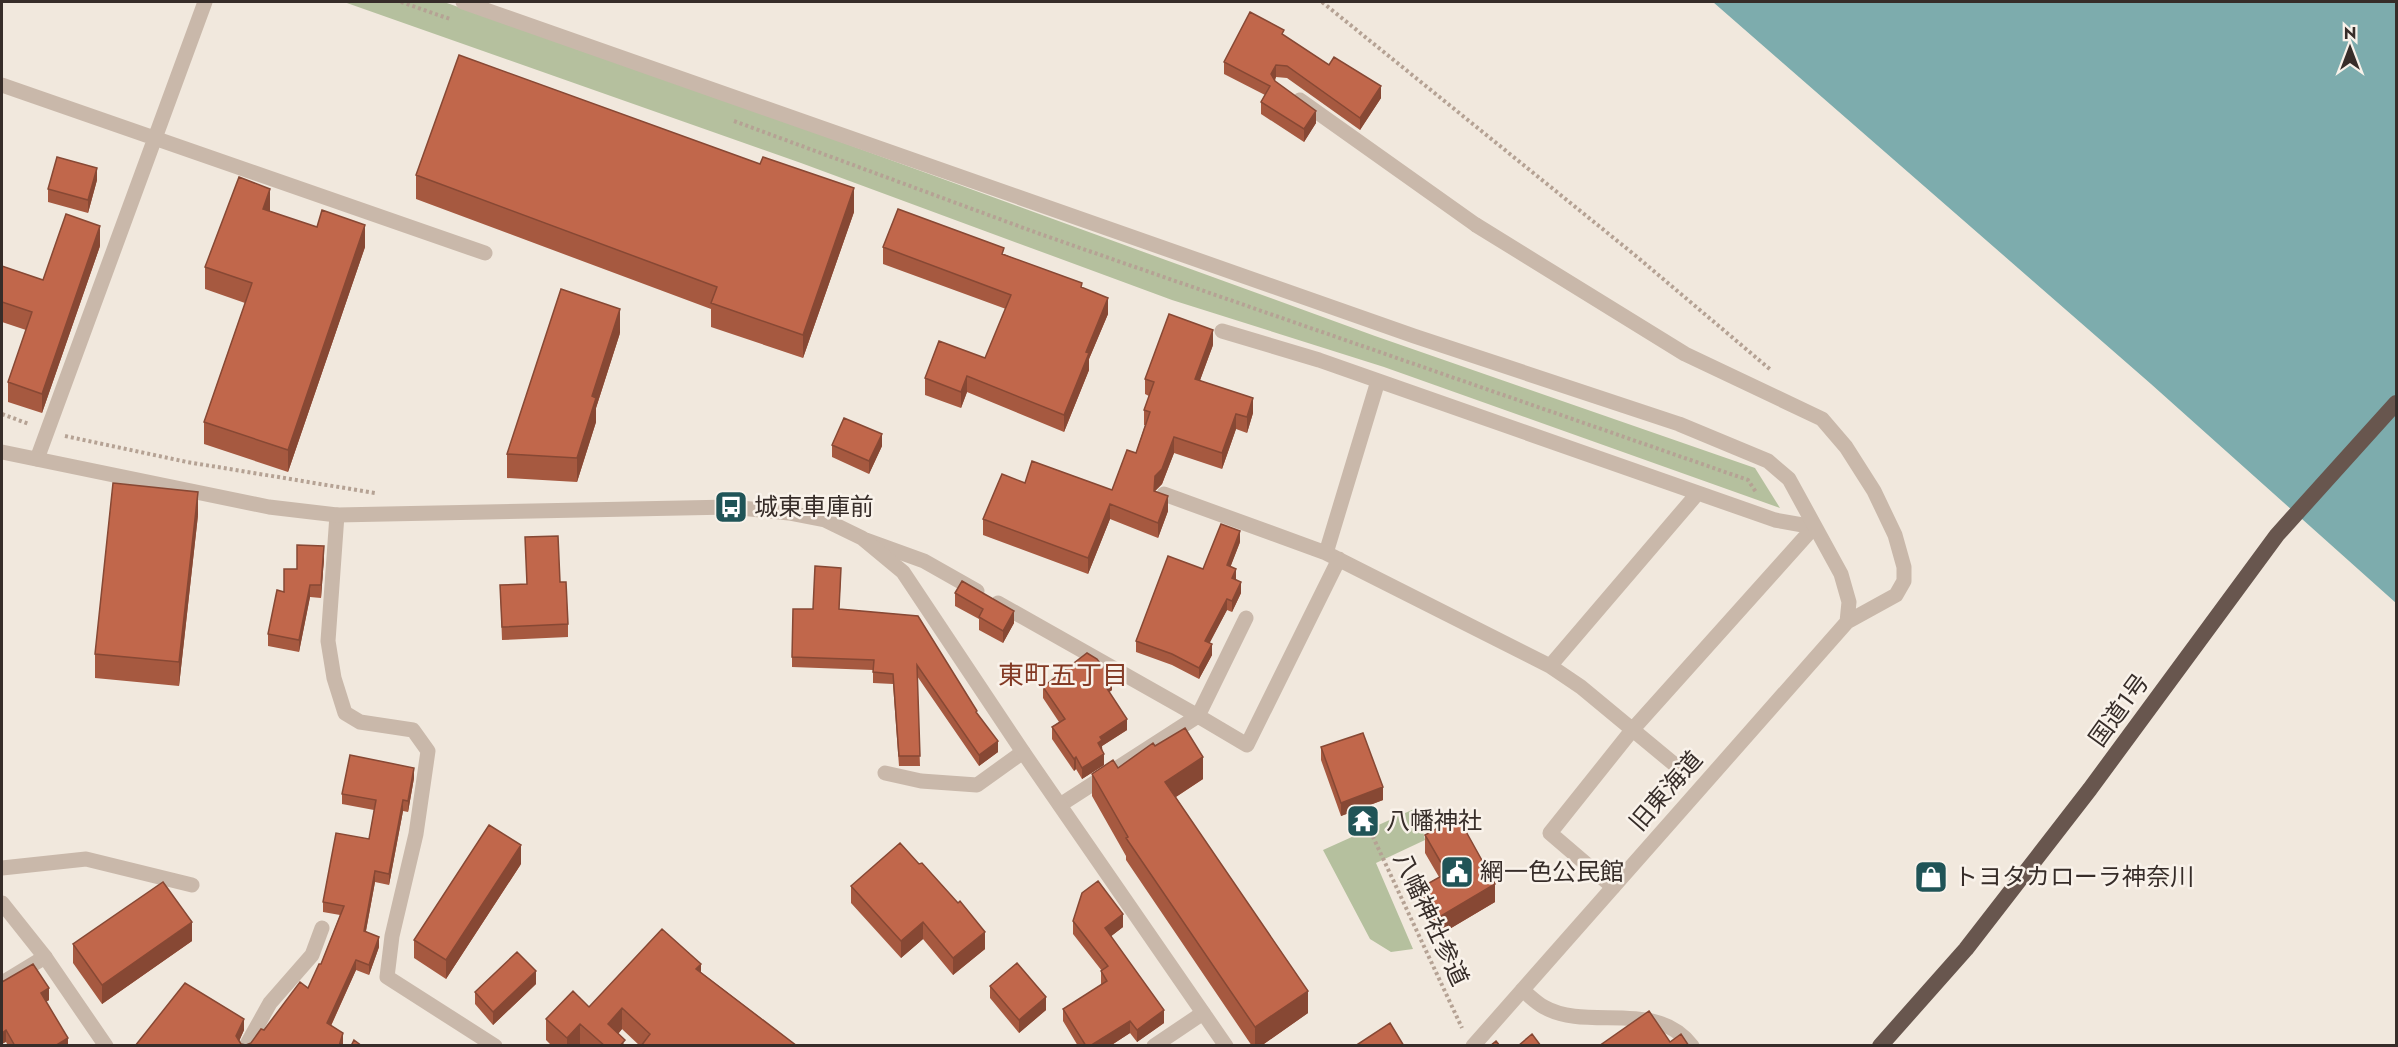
<svg xmlns="http://www.w3.org/2000/svg" width="2398" height="1047" viewBox="0 0 2398 1047" font-family="Jost,'Noto Sans JP',sans-serif">
	<style>
		.green { fill: #b5c09e }
		.water { fill: #7dacad }
		.lines { fill: none; stroke-linecap: round; stroke-linejoin: round }
		.path { stroke: #b5a294; stroke-width: 4; stroke-dasharray: 3 3; stroke-linecap: butt }
		.service { stroke: #c9b8aa; stroke-width: 15 }
		.minor { stroke: #c9b8aa; stroke-width: 15 }
		.tertiary { stroke: #c9b8aa; stroke-width: 15 }
		.trunk { stroke: #68564e; stroke-width: 16 }
		.wall { fill: #a65940 }
		.shaded-wall { fill: #874834 }
		.building { fill: #c1674b; stroke: #874834; stroke-width: 1.5 }
		.labels { text-anchor: middle; stroke-width: 5; stroke-linejoin: round; paint-order: stroke }
		.poi-label { font-size: 24px; fill: #372d29; stroke: #f9f2ea; text-anchor: start }
		.street-label { font-size: 24px; fill: #372d29; stroke: #f9f2ea }
		.neighbourhood-label { font-size: 26px; fill: #833a25; stroke: #f9f2ea }
	</style>
	<rect width="100%" height="100%" fill="#f1e8dd"/>
	<path class="green" d="M 344,2 L 444,2 L 728,101 L 1375,336 L 1755,468 L 1780,508 L 1384,367 L 1172,300 L 801,163 Z
		M 1414,809 L 1420,817 L 1425,840 L 1376,863 L 1413,949 L 1391,952 L 1370,939 L 1323,850 Z"/>
	<path class="water" d="M 1713,2 L 2396,2 L 2396,603 L 2151,384 Z"/>
	<g class="lines">
		<path class="path" d="M 401,2 L 450,19
			M 1322,2 L 1636,256 L 1772,371
			M 734,121 L 1040,234 L 1748,480 L 1756,492
			M 2,414 L 29,424
			M 65,436 L 187,462 L 375,493
			M 1360,809 L 1462,1028"/>
		<path class="service" d="M 1300,100 L 1476,225
			M 1222,331 L 1319,360 L 1775,520 L 1814,527
			M 1164,494 L 1326,553 L 1550,666 L 1581,687 L 1680,769
			M 337,515 L 328,641 L 334,678 L 345,713 L 360,722 L 413,730 L 428,751 L 416,834 L 392,936 L 387,977 L 495,1046
			M 866,540 L 924,561 L 977,591
			M 1326,553 L 1378,381
			M 998,603 L 1198,716 L 1246,618
			M 1550,666 L 1697,494
			M 885,773 L 921,781 L 977,785 L 1023,752
			M 1060,805 L 1198,716 L 1247,745 L 1339,559
			M 2,868 L 86,859 L 192,885
			M 1613,887 L 1550,833 L 1633,729 L 1814,527
			M 2,983 L 45,957
			M 246,1046 L 270,1003 L 312,955 L 322,928"/>
		<path class="minor" d="M 463,2 L 1414,336 L 1679,424 L 1768,461 L 1789,479 L 1841,574 L 1849,602 L 1847,622
			M 2,85 L 485,253
			M 37,459 L 205,2
			M 2,903 L 45,957 L 106,1046
			M 1522,990 C 1529,995 1536,1003 1544,1007 C 1588,1032 1656,998 1692,1046
			M 1154,1046 L 1203,1013
			M 1473,1046 L 1847,622 L 1896,595 L 1904,581 L 1904,567 L 1895,535 L 1874,491 L 1846,447 L 1822,419 L 1685,354 L 1476,225"/>
		<path class="tertiary" d="M 2,452 L 269,507 L 337,515 L 731,507 L 789,513 L 825,520 L 862,538 L 903,572 L 1023,752 L 1226,1046"/>
		<path class="trunk" d="M 1880,1046 L 1966,949 L 2090,789 L 2277,535 L 2396,403"/>
	</g>
	<path class="wall" d="M 1284,36 L 1381,98 L 1360,130 L 1287,78 L 1276,77 L 1275,81 L 1316,123 L 1304,142 L 1261,114 L 1261,102 L 1265,95 L 1224,74 L 1224,62 Z
		M 416,175 L 854,212 L 803,358 L 711,327 L 711,309 L 416,199 Z
		M 97,180 L 88,213 L 48,202 L 48,189 Z
		M 270,211 L 365,247 L 288,472 L 204,444 L 204,422 L 245,303 L 205,289 L 205,267 Z
		M 100,246 L 42,413 L 8,402 L 8,382 L 26,330 L 2,322 L 2,266 L 43,280 Z
		M 883,247 L 1004,254 L 1082,287 L 1108,314 L 1089,359 L 1089,370 L 1064,432 L 967,392 L 961,408 L 925,395 L 925,378 L 985,358 L 1006,309 L 883,264 Z
		M 620,333 L 596,408 L 596,422 L 577,482 L 507,478 L 507,454 Z
		M 1213,345 L 1200,380 L 1253,413 L 1247,433 L 1236,429 L 1222,469 L 1174,453 L 1162,484 L 1155,491 L 1168,511 L 1158,538 L 1110,519 L 1088,574 L 983,535 L 983,519 L 1025,483 L 1112,490 L 1136,453 L 1145,425 L 1144,425 L 1144,410 L 1149,396 L 1145,394 L 1145,379 Z
		M 832,445 L 882,446 L 869,474 L 832,457 Z
		M 198,515 L 179,686 L 95,678 L 95,654 Z
		M 525,537 L 560,582 L 568,624 L 568,637 L 502,640 L 500,585 L 527,584 Z
		M 1240,542 L 1230,567 L 1241,593 L 1232,612 L 1227,610 L 1209,643 L 1212,655 L 1199,679 L 1172,665 L 1136,652 L 1136,641 L 1203,569 Z
		M 324,558 L 321,598 L 310,597 L 299,652 L 268,646 L 268,634 L 284,592 L 297,569 Z
		M 841,578 L 839,609 L 918,616 L 977,714 L 998,752 L 979,766 L 917,676 L 920,766 L 899,766 L 893,684 L 873,683 L 873,670 L 792,667 L 792,657 L 813,609 Z
		M 955,593 L 1014,623 L 1003,643 L 979,630 L 979,619 L 955,606 Z
		M 1043,687 L 1112,690 L 1109,692 L 1127,730 L 1102,746 L 1104,765 L 1082,779 L 1076,769 L 1074,771 L 1052,739 L 1052,727 L 1059,722 L 1043,698 Z
		M 1155,746 L 1203,779 L 1176,797 L 1308,1013 L 1261,1046 L 1252,1046 L 1126,860 L 1126,856 L 1092,796 L 1092,774 L 1118,768 Z
		M 1321,747 L 1383,800 L 1341,816 L 1321,760 Z
		M 414,778 L 408,812 L 403,811 L 389,885 L 375,882 L 366,931 L 379,947 L 369,975 L 356,970 L 331,1026 L 343,1044 L 343,1046 L 135,1046 L 244,1030 L 239,1041 L 241,1044 L 246,1045 L 251,1043 L 264,1030 L 308,988 L 321,964 L 340,915 L 323,912 L 323,902 L 369,839 L 374,810 L 342,804 L 342,794 Z
		M 1425,835 L 1495,902 L 1436,937 L 1420,907 L 1420,888 L 1439,877 L 1425,853 Z
		M 521,864 L 446,979 L 414,958 L 414,940 Z
		M 851,886 L 985,949 L 953,975 L 923,939 L 901,958 L 851,903 Z
		M 1073,921 L 1123,927 L 1111,936 L 1164,1023 L 1137,1042 L 1130,1033 L 1110,1046 L 1078,1046 L 1063,1021 L 1063,1009 L 1101,985 L 1101,971 L 1102,971 L 1073,934 Z
		M 192,941 L 102,1004 L 73,963 L 73,944 Z
		M 701,972 L 797,1046 L 640,1046 L 622,1029 L 618,1034 L 625,1046 L 552,1046 L 546,1040 L 546,1019 L 589,1007 Z
		M 2,982 L 49,1000 L 46,1002 L 68,1046 L 8,1046 L 6,1042 Z
		M 536,984 L 493,1025 L 475,1004 L 475,992 Z
		M 990,986 L 1046,1010 L 1019,1033 L 990,998 Z"/>
	<path class="shaded-wall" d="M 1276,65 L 1276,77 L 1271,86 L 1271,74 Z
		M 1381,86 L 1381,98 L 1360,130 L 1360,118 Z
		M 1316,111 L 1316,123 L 1304,142 L 1304,129 Z
		M 97,168 L 97,180 L 88,213 L 88,200 Z
		M 854,188 L 854,212 L 803,358 L 803,335 Z
		M 270,189 L 270,212 L 263,209 Z
		M 365,225 L 365,247 L 288,472 L 288,450 Z
		M 100,226 L 100,246 L 42,413 L 42,394 Z
		M 1108,298 L 1108,314 L 1089,359 L 1089,370 L 1064,432 L 1064,415 L 1086,352 Z
		M 620,309 L 620,333 L 596,408 L 596,422 L 577,482 L 577,458 L 592,396 Z
		M 1213,330 L 1213,345 L 1195,394 L 1195,379 Z
		M 967,376 L 967,392 L 961,408 L 961,392 Z
		M 1253,398 L 1253,413 L 1247,433 L 1247,417 Z
		M 1236,414 L 1236,429 L 1222,469 L 1222,453 Z
		M 882,434 L 882,446 L 869,474 L 869,461 Z
		M 1174,437 L 1174,453 L 1162,484 L 1155,491 L 1154,506 L 1155,476 Z
		M 198,492 L 198,515 L 179,686 L 179,662 Z
		M 1168,496 L 1168,511 L 1158,538 L 1158,523 Z
		M 1110,504 L 1110,519 L 1088,574 L 1088,558 Z
		M 1240,531 L 1240,542 L 1227,576 L 1227,565 Z
		M 324,546 L 324,558 L 321,598 L 321,585 Z
		M 1236,569 L 1236,580 L 1232,578 Z
		M 1241,582 L 1241,593 L 1232,612 L 1232,601 Z
		M 310,585 L 310,597 L 299,652 L 299,640 Z
		M 1227,599 L 1227,610 L 1205,652 L 1205,641 Z
		M 1014,611 L 1014,623 L 1003,643 L 1003,631 Z
		M 1212,644 L 1212,655 L 1199,679 L 1199,668 Z
		M 1112,679 L 1112,690 L 1104,696 L 1104,684 Z
		M 1127,719 L 1127,730 L 1102,746 L 1102,752 L 1098,743 L 1100,737 Z
		M 998,741 L 998,752 L 979,766 L 979,755 Z
		M 1104,754 L 1104,765 L 1082,779 L 1082,768 Z
		M 1076,757 L 1076,769 L 1074,771 L 1074,759 Z
		M 1203,757 L 1203,779 L 1165,804 L 1165,782 Z
		M 414,768 L 414,778 L 408,812 L 408,801 Z
		M 1383,787 L 1383,800 L 1341,816 L 1341,803 Z
		M 403,800 L 403,811 L 389,885 L 389,874 Z
		M 521,845 L 521,864 L 446,979 L 446,960 Z
		M 375,871 L 375,882 L 364,941 L 364,931 Z
		M 1495,884 L 1495,902 L 1436,937 L 1436,919 Z
		M 1123,914 L 1123,927 L 1105,941 L 1105,928 Z
		M 192,922 L 192,941 L 102,1004 L 102,985 Z
		M 923,922 L 923,939 L 901,958 L 901,941 Z
		M 985,932 L 985,949 L 953,975 L 953,958 Z
		M 379,937 L 379,947 L 369,975 L 369,965 Z
		M 356,960 L 356,970 L 327,1034 L 327,1023 Z
		M 701,964 L 701,985 L 696,969 Z
		M 536,971 L 536,984 L 493,1025 L 493,1012 Z
		M 49,988 L 49,1000 L 41,1005 L 41,993 Z
		M 1308,991 L 1308,1013 L 1261,1046 L 1255,1046 L 1255,1027 Z
		M 1046,997 L 1046,1010 L 1019,1033 L 1019,1020 Z
		M 622,1008 L 622,1029 L 608,1046 L 608,1024 Z
		M 1164,1010 L 1164,1023 L 1137,1042 L 1137,1030 Z
		M 244,1019 L 244,1030 L 237,1046 L 236,1036 Z
		M 1130,1021 L 1130,1033 L 1110,1046 L 1090,1046 Z
		M 580,1024 L 580,1045 L 567,1046 L 567,1038 Z
		M 6,1030 L 6,1042 L 2,1044 L 2,1033 Z
		M 343,1033 L 343,1046 L 339,1046 Z
		M 68,1038 L 68,1046 L 55,1046 Z"/>
	<path class="building" d="M 1250,12 L 1284,30 L 1282,34 L 1329,65 L 1334,57 L 1381,86 L 1360,118 L 1287,66 L 1276,65 L 1271,74 L 1275,81 L 1316,111 L 1304,129 L 1261,102 L 1270,86 L 1224,62 Z
		M 459,55 L 760,164 L 763,157 L 854,188 L 803,335 L 711,303 L 717,287 L 416,175 Z
		M 57,157 L 97,168 L 88,200 L 48,189 Z
		M 239,177 L 270,189 L 263,209 L 317,227 L 322,210 L 365,225 L 288,450 L 204,422 L 252,283 L 205,267 Z
		M 898,209 L 1004,248 L 1002,254 L 1082,283 L 1081,287 L 1108,298 L 1086,352 L 1089,353 L 1064,415 L 967,376 L 961,392 L 925,378 L 939,341 L 985,358 L 1011,295 L 883,247 Z
		M 66,214 L 100,226 L 42,394 L 8,382 L 32,312 L 2,302 L 2,266 L 43,280 Z
		M 561,289 L 620,309 L 592,396 L 596,398 L 577,458 L 507,454 Z
		M 1169,314 L 1213,330 L 1195,379 L 1253,398 L 1247,417 L 1236,414 L 1222,453 L 1174,437 L 1162,469 L 1155,476 L 1154,491 L 1168,496 L 1158,523 L 1110,504 L 1088,558 L 983,519 L 1002,474 L 1025,483 L 1032,461 L 1112,490 L 1127,450 L 1136,453 L 1150,412 L 1144,410 L 1154,382 L 1145,379 Z
		M 844,418 L 882,434 L 869,461 L 832,445 Z
		M 113,483 L 198,492 L 179,662 L 95,654 Z
		M 1221,524 L 1240,531 L 1227,565 L 1236,569 L 1232,578 L 1241,582 L 1232,601 L 1227,599 L 1205,641 L 1212,644 L 1199,668 L 1172,654 L 1136,641 L 1168,556 L 1203,569 Z
		M 558,536 L 560,582 L 566,582 L 568,624 L 502,627 L 500,585 L 527,584 L 525,537 Z
		M 297,545 L 324,546 L 321,585 L 310,585 L 299,640 L 268,634 L 277,590 L 284,592 L 284,569 L 297,569 Z
		M 815,566 L 841,568 L 839,609 L 918,616 L 977,711 L 976,712 L 998,741 L 979,755 L 917,665 L 920,756 L 899,756 L 893,674 L 873,672 L 874,660 L 792,657 L 793,609 L 813,609 Z
		M 962,581 L 1014,611 L 1003,631 L 979,617 L 983,609 L 955,593 Z
		M 1087,653 L 1097,659 L 1112,679 L 1104,684 L 1127,719 L 1100,737 L 1102,740 L 1098,743 L 1104,754 L 1082,768 L 1076,757 L 1074,759 L 1052,727 L 1065,719 L 1043,687 Z
		M 1185,728 L 1203,757 L 1165,782 L 1308,991 L 1255,1027 L 1126,838 L 1128,837 L 1092,774 L 1113,760 L 1118,768 L 1153,743 L 1155,746 Z
		M 1363,733 L 1383,787 L 1341,803 L 1321,747 Z
		M 350,755 L 414,768 L 408,801 L 403,800 L 389,874 L 375,871 L 364,931 L 379,937 L 369,965 L 356,960 L 327,1023 L 343,1033 L 339,1046 L 135,1046 L 185,983 L 244,1019 L 236,1036 L 241,1044 L 246,1045 L 251,1043 L 261,1029 L 264,1030 L 300,982 L 308,988 L 319,964 L 321,964 L 344,906 L 323,902 L 336,833 L 369,839 L 376,800 L 342,794 Z
		M 1458,817 L 1495,884 L 1436,919 L 1420,888 L 1447,873 L 1425,835 Z
		M 489,825 L 521,845 L 446,960 L 414,940 Z
		M 900,843 L 919,864 L 922,863 L 958,903 L 960,901 L 985,932 L 953,958 L 923,922 L 901,941 L 851,886 Z
		M 1098,881 L 1123,914 L 1105,928 L 1164,1010 L 1137,1030 L 1130,1021 L 1090,1046 L 1086,1046 L 1063,1009 L 1107,981 L 1101,971 L 1108,966 L 1073,921 L 1082,893 Z
		M 163,882 L 192,922 L 102,985 L 73,944 Z
		M 662,929 L 701,964 L 696,969 L 797,1046 L 641,1046 L 650,1034 L 622,1008 L 608,1024 L 625,1040 L 620,1046 L 605,1046 L 580,1024 L 567,1038 L 546,1019 L 573,991 L 589,1007 Z
		M 517,952 L 536,971 L 493,1012 L 475,992 Z
		M 1017,963 L 1046,997 L 1019,1020 L 990,986 Z
		M 33,964 L 49,988 L 41,993 L 68,1038 L 55,1046 L 15,1046 L 6,1030 L 2,1033 L 2,982 Z
		M 1649,1011 L 1670,1042 L 1681,1034 L 1689,1046 L 1599,1046 Z
		M 1390,1023 L 1404,1046 L 1355,1046 Z
		M 1532,1034 L 1541,1046 L 1518,1046 Z
		M 354,1040 L 362,1046 L 351,1046 Z
		M 1496,1041 L 1500,1046 L 1490,1046 Z"/>
	<defs>
		<symbol id="bus-square" viewBox="-11 -11 22 22"><rect x="-9" y="-9" width="18" height="18" rx="4" fill="#205457" stroke="#f9f2ea"/><path d="M-5-6H5V4H4V6H2V4H-2V6H-4V4H-5ZM-3.5-4V0h7V-4ZM-3.5 1.2v1.5H-2V1.2ZM2 1.2v1.5H3.5V1.2Z" fill="#fff"/></symbol>
		<symbol id="temple-square" viewBox="-11 -11 22 22"><rect x="-9" y="-9" width="18" height="18" rx="4" fill="#205457" stroke="#f9f2ea"/><path d="M0-6L5-2H3V0L6.5 2.5H4V6H1.5V3h-3V6H-4V2.5H-6.5L-3 0V-2H-5Z" fill="#fff"/></symbol>
		<symbol id="civic-square" viewBox="-11 -11 22 22"><rect x="-9" y="-9" width="18" height="18" rx="4" fill="#205457" stroke="#f9f2ea"/><path d="M-.6-6.5H3V-4.5H.6V-3L4-1V1h2V6H-6V1h2V-1L-.6-3ZM-1.2 2.5V6h2.4V2.5Z" fill="#fff"/></symbol>
		<symbol id="shop-square" viewBox="-11 -11 22 22"><rect x="-9" y="-9" width="18" height="18" rx="4" fill="#205457" stroke="#f9f2ea"/><path d="M-5-2.5h2.3a2.7 3.5 0 0 1 5.4 0H5L5.5 6h-11ZM-1.5-2.5h3a1.5 2.3 0 0 0-3 0Z" fill="#fff"/></symbol>
	</defs>
	<g fill-rule="evenodd">
		<use href="#bus-square" x="712" y="488" width="38" height="38"/>
		<use href="#temple-square" x="1344" y="802" width="38" height="38"/>
		<use href="#civic-square" x="1438" y="853" width="38" height="38"/>
		<use href="#shop-square" x="1912" y="858" width="38" height="38"/>
	</g>
	<g class="labels">
		<g class="poi-label">
			<text x="754" y="515">城東車庫前</text>
			<text x="1386" y="829">八幡神社</text>
			<text x="1480" y="880">網一色公民館</text>
			<text x="1954" y="885">トヨタカローラ神奈川</text>
		</g>
		<g class="street-label">
			<text transform="translate(2119 710) rotate(-54)" y="8">国道1号</text>
			<text transform="translate(1666 791) rotate(-49)" y="8">旧東海道</text>
			<text transform="translate(1431 919) rotate(65)" y="8">八幡神社参道</text>
		</g>
		<g class="neighbourhood-label">
			<text x="1063" y="684">東町五丁目</text>
		</g>
	</g>
	<rect width="2398" height="1047" fill="none" stroke="#372d29" stroke-width="6"/>
	<g transform="translate(2350 48)" stroke="#f9f2ea" stroke-width="4.5" paint-order="stroke">
	<path d="M0-4.5L10 22L0 15L-10 22Z" fill="#372d29"/>
	<text y="-9" font-size="16" font-weight="bold" text-anchor="middle" fill="#372d29">N</text>
	</g>
</svg>
